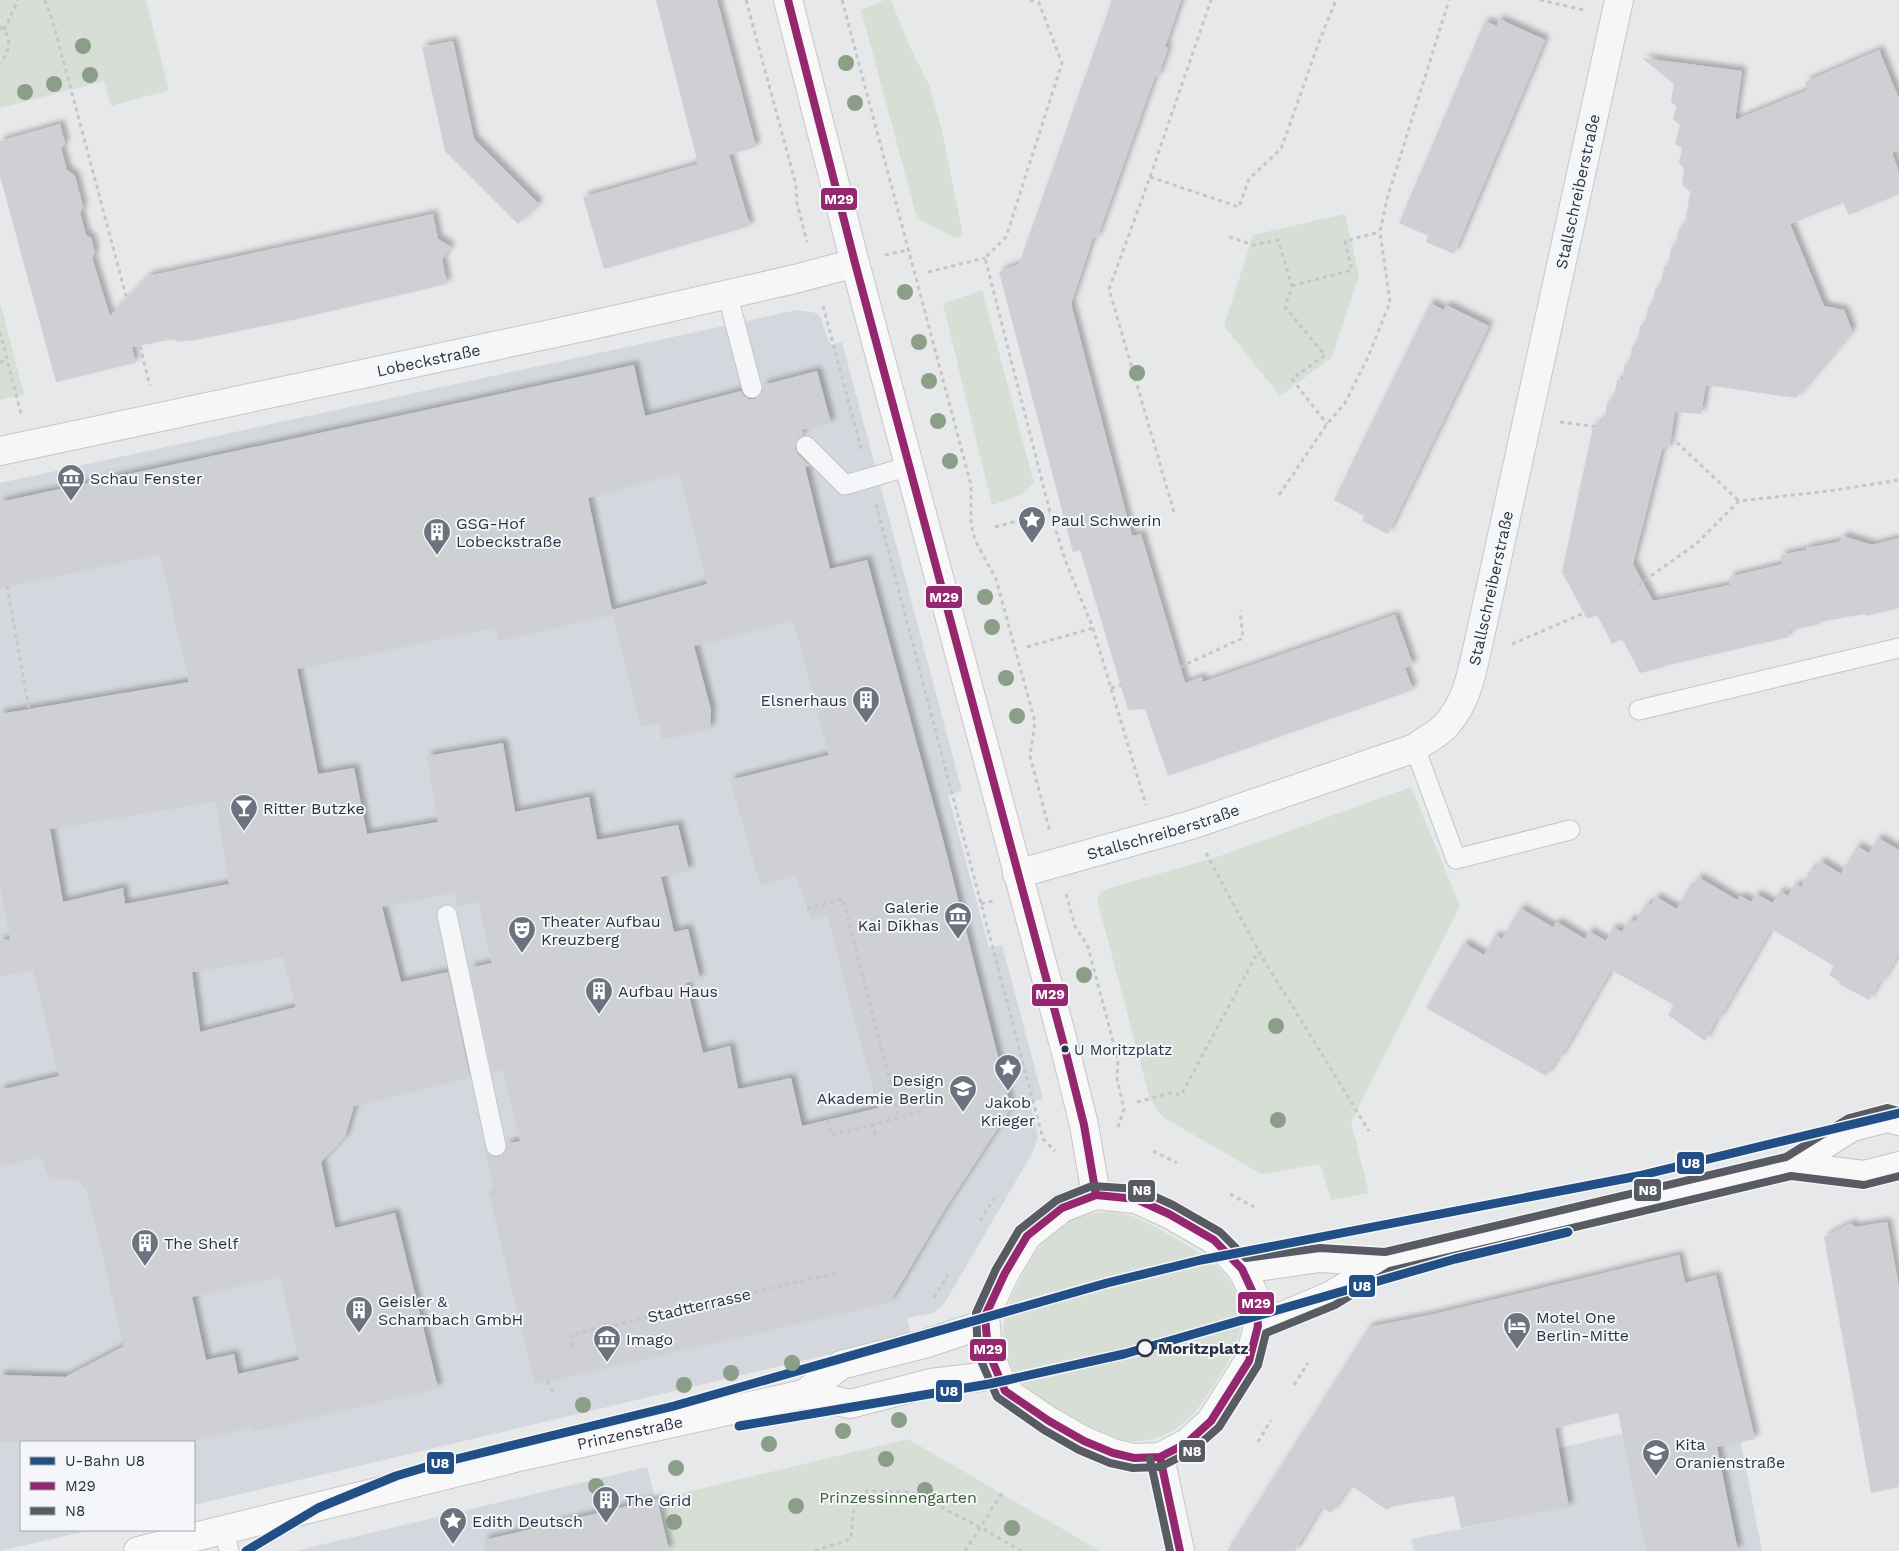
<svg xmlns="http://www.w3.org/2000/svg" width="1899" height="1551" viewBox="0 0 1899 1551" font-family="'Work Sans',sans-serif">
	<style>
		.built { fill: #d4d7dd }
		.green { fill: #d6ded6 }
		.building { fill: #ced0d3; fill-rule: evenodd; filter: url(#shadow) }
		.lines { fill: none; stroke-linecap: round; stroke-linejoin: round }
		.service-casing { stroke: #c4c6c8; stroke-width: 21 }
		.minor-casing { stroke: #c4c6c8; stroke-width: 30 }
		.tertiary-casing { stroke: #c4c6c8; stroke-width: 30 }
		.secondary-casing { stroke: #c4c6c8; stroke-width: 30 }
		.path { stroke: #c5c6ca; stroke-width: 3; stroke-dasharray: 4 4; stroke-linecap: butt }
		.service { stroke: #f5f6f7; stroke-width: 19 }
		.minor { stroke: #f5f6f7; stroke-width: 28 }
		.tertiary { stroke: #f5f6f7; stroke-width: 28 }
		.secondary { stroke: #f8f8f8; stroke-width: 28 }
		.bus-1-casing { stroke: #f4f6f9; stroke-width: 11 }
		.bus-2-casing { stroke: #f4f6f9; stroke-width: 11 }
		.bus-1 { stroke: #95276e; stroke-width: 8 }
		.bus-2 { stroke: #595b62; stroke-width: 8 }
		.metro-1-casing { stroke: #f4f6f9; stroke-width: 12 }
		.metro-1 { stroke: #224f86; stroke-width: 9 }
		.tree { fill: #8a9e88 }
		.bus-dot { fill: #2b3445; stroke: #f4f6f9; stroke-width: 2 }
		.stop-dot { fill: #f4f6f9; stroke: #2b3445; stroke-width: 2.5 }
		.labels { text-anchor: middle; stroke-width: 4; stroke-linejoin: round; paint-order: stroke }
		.bus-label { font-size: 15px; fill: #2b3445; stroke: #f4f6f9; text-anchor: start }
		.street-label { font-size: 16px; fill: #2b3445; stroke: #f4f6f9 }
		.poi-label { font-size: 16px; fill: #2b3445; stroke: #f4f6f9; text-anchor: start }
		.stop-label { font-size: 16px; font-weight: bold; fill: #2b3445; stroke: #f4f6f9; text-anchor: start }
		.park-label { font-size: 16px; fill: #3f6138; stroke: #f4f6f9 }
		.line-badge { stroke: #f4f6f9; stroke-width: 2 }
		.badge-label { font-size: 14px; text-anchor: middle; font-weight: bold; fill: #fff }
	</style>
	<defs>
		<filter id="shadow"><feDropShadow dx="4.5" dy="-4.5" stdDeviation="2.5" flood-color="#0004"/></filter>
	</defs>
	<rect width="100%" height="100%" fill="#e6e8ea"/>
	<path class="built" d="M 797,310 L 816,313 L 820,317 L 830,345 L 842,342 L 962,791 L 948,795 L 989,948 L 1002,945 L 1043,1099 L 1030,1102 L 1038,1136 L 1034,1150 L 944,1304 L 933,1313 L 907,1318 L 911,1335 L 194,1505 L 194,1442 L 21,1442 L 21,1530 L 91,1530 L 0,1551 L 0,483 Z
		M 1736,1418 L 1762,1551 L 1414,1551 L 1411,1539 L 1569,1507 L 1559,1448 L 1651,1427 Z
		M 647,1467 L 669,1551 L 295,1551 Z"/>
	<path class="green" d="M 0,0 L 146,0 L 169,90 L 111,106 L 104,81 L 0,108 Z
		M 884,0 L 891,0 L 909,45 L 929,85 L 942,131 L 963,235 L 955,238 L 917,218 L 861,10 Z
		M 1345,214 L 1359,275 L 1332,357 L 1280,396 L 1224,326 L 1253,235 Z
		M 982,290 L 1034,483 L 1021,495 L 992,505 L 943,304 Z
		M 0,302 L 24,394 L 0,400 Z
		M 1411,787 L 1460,906 L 1351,1122 L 1369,1193 L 1331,1200 L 1320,1164 L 1261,1174 L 1163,1117 L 1150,1099 L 1097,899 L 1102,892 L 1110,888 L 1217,857 Z
		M 1107,1212 C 1132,1212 1152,1225 1173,1237 C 1196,1251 1220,1262 1233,1287 C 1251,1323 1235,1351 1216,1382 C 1197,1412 1178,1438 1139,1441 C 1114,1443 1093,1430 1073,1418 C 1050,1405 1025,1393 1013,1369 C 1005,1354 1002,1338 1004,1321 C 1006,1301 1033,1253 1046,1238 C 1053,1231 1062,1224 1071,1220 C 1082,1214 1095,1213 1107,1212 Z
		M 908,1439 L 1100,1551 L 669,1551 L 657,1499 Z"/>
	<path class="building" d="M 656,0 L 717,0 L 756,147 L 729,155 L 750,226 L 604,269 L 583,197 L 698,164 Z
		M 1112,0 L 1181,0 L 1165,47 L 1168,48 L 1158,77 L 1155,76 L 1097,238 L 1093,237 L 1071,304 L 1132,536 L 1141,534 L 1185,683 L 1202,677 L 1203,682 L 1395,615 L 1413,665 L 1405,668 L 1413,690 L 1168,776 L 1145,709 L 1128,710 L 1080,550 L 1073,552 L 999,272 L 1019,264 Z
		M 1499,19 L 1545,40 L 1454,254 L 1426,242 L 1428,236 L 1399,223 L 1485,21 L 1497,26 Z
		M 453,41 L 474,139 L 539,204 L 518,224 L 445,151 L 422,47 Z
		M 1879,50 L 1899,99 L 1899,149 L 1892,153 L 1899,172 L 1899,194 L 1849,215 L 1843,203 L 1790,224 L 1824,306 L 1844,310 L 1852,331 L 1796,398 L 1706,385 L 1701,414 L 1675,412 L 1669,449 L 1662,449 L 1633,564 L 1653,601 L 1730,585 L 1729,577 L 1783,564 L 1780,555 L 1806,550 L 1806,548 L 1839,542 L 1843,536 L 1872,545 L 1899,538 L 1899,608 L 1866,616 L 1864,614 L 1819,622 L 1820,624 L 1788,631 L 1789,637 L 1664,666 L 1664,667 L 1640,673 L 1622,639 L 1612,644 L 1597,615 L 1587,619 L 1562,572 L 1593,427 L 1605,418 L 1607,403 L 1614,397 L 1617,380 L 1623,380 L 1624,366 L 1630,361 L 1632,347 L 1638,340 L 1640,326 L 1645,324 L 1648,307 L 1653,302 L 1655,289 L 1661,285 L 1664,267 L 1669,264 L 1671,248 L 1676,245 L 1679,229 L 1685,225 L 1690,192 L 1682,184 L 1684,169 L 1679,163 L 1682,148 L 1675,144 L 1680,125 L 1673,119 L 1677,106 L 1671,102 L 1674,84 L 1642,58 L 1742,71 L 1735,120 L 1808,90 L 1805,82 Z
		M 60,124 L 65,143 L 61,149 L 67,170 L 75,176 L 83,207 L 80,213 L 86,235 L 91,238 L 95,253 L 92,258 L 110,316 L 148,276 L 433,214 L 438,239 L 451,247 L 442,259 L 447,284 L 297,319 L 195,340 L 178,342 L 174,339 L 132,347 L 135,363 L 56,382 L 0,176 L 0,141 Z
		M 1430,303 L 1444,310 L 1446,305 L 1489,326 L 1388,534 L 1362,521 L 1364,516 L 1334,500 Z
		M 634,365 L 645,416 L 741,391 L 744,396 L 749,399 L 755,399 L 763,391 L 763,385 L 817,371 L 831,423 L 802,430 L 803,435 L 798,438 L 795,448 L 798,454 L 810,466 L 805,467 L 830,569 L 867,560 L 942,836 L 1011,1108 L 945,1209 L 890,1302 L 535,1384 L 489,1194 L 495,1194 L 484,1149 L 492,1156 L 499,1157 L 506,1150 L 507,1144 L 520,1141 L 502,1069 L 492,1072 L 470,968 L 492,963 L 478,901 L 458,906 L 455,892 L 382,907 L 401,982 L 448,972 L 470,1077 L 354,1106 L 345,1137 L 321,1162 L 335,1228 L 395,1213 L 438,1388 L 268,1428 L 252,1431 L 251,1427 L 186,1442 L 0,1442 L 0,1375 L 65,1377 L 124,1346 L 86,1187 L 83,1188 L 81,1180 L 50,1179 L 40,1156 L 0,1166 L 0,1090 L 59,1076 L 33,970 L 0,976 L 0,941 L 10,939 L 0,885 L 0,714 L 189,682 L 160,554 L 0,588 L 0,502 ZM 679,472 L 707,584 L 612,610 L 588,498 ZM 613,614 L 640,726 L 659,722 L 662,739 L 710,729 L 711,710 L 694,646 L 793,620 L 829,755 L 730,780 L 760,885 L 796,875 L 811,918 L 827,915 L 878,1108 L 802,1126 L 791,1078 L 738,1089 L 730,1046 L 703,1053 L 686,983 L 700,979 L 688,929 L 674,932 L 661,877 L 689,870 L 678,825 L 597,840 L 589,797 L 515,812 L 503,743 L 427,756 L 438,822 L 367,834 L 354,768 L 318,774 L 297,669 L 495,627 L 498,641 ZM 216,801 L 229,884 L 125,904 L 123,888 L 63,902 L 50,829 ZM 283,957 L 296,1007 L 200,1032 L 192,972 ZM 280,1276 L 299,1360 L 238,1374 L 234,1354 L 206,1360 L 192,1297 Z
		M 1878,838 L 1899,850 L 1899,953 L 1882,982 L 1880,981 L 1869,1000 L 1839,984 L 1840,982 L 1829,975 L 1834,966 L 1771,929 L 1719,1019 L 1717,1018 L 1705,1041 L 1668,1015 L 1674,1005 L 1611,970 L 1560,1058 L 1558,1057 L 1546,1076 L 1426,1008 L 1464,943 L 1484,955 L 1495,935 L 1502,939 L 1520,908 L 1553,927 L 1557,922 L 1585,939 L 1589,931 L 1606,941 L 1613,927 L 1622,932 L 1630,919 L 1635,922 L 1647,903 L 1651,905 L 1656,897 L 1677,909 L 1689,887 L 1692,888 L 1698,877 L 1737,900 L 1740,896 L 1751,902 L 1756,894 L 1773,903 L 1780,891 L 1788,896 L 1795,884 L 1801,887 L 1812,868 L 1815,870 L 1820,861 L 1841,874 L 1857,846 L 1869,853 Z
		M 1887,1222 L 1899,1287 L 1899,1487 L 1871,1493 L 1824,1237 L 1851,1223 L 1855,1227 Z
		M 1679,1255 L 1685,1283 L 1716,1275 L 1755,1439 L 1717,1447 L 1738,1551 L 1646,1551 L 1618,1413 L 1555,1428 L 1569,1507 L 1461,1528 L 1454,1496 L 1393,1506 L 1387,1510 L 1350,1485 L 1331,1513 L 1321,1507 L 1295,1551 L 1227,1551 L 1369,1327 L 1430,1315 Z
		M 657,1499 L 669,1551 L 485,1551 L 484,1540 Z"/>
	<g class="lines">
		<defs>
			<path id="service" d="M 727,293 L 752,388
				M 806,446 L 845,485 L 910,466
				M 1639,710 L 1899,648
				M 1415,748 L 1456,859 L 1570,830
				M 447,915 L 496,1146
				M 224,1530 L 229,1551"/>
			<g id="minor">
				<path id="s1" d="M 0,451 L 588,326 L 795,279 L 855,263"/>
				<path id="s2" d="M 1017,874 L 1191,825 L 1415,748 C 1425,740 1439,734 1447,724 C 1468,701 1472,670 1479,641 L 1619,0"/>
			</g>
			<path id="tertiary" d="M 1160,1457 L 1180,1551"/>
			<g id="secondary">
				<path d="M 788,0 L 855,263 L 1065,1049 L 1084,1125 L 1096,1195"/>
				<path d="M 1790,1166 L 1864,1175 L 1899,1166"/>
				<path d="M 1096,1195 L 1136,1199 L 1169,1214 L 1214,1240 L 1242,1269 L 1255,1297 L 1258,1326 L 1249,1361 L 1211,1421 L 1187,1443 L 1160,1457 L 1134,1458 L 1113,1453 L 1084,1441 L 1049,1421 L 1005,1391 L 988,1351 L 985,1316 L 1005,1273 L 1027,1236 L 1062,1208 Z"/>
				<path d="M 1242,1269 L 1320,1258 L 1386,1262 L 1790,1166 L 1852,1127 L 1888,1118 L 1899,1121"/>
				<path d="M 1258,1326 L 1330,1296 L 1386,1262"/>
				<path d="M 804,1394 L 841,1365 L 924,1344 L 985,1324"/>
				<path id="s3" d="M 138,1551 L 523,1456 L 804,1394 L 850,1404 L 931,1383 L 997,1375"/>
			</g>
		</defs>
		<use href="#service" class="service-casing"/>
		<use href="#minor" class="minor-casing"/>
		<use href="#tertiary" class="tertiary-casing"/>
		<use href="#secondary" class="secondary-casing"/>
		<path class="path" d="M 45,0 L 53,22 L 126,296
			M 746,0 L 796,185 L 797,203 L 807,242
			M 842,0 L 971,485 L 971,524 L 975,540 L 996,579 L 1035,722 L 1030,756 L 1050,832
			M 1030,0 L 1039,3 L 1062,63 L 1006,237 L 985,258 L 1050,512 L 1066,562 L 1093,628 L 1146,805
			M 1540,0 L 1584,10
			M 0,27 C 13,36 10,52 0,63
			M 4,30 L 18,0
			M 1150,177 L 1239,207 L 1249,179 L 1281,149 L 1319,42 L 1336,0
			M 1229,237 L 1254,245 L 1278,240 L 1292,286 L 1285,307 L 1325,355 L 1292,379 L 1327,424
			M 885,255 L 908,250
			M 928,272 L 985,258
			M 1292,286 L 1352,270 L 1345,241 L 1380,232
			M 823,306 L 862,452
			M 0,332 L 21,414
			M 140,346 L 150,386
			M 0,362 L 7,360
			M 1560,422 L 1599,427
			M 1671,437 L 1739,501
			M 1279,495 L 1327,424 L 1345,403 L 1368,357 L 1390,302 L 1380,232 L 1387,199 L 1449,0
			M 876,504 L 1043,1139 L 1055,1151
			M 1174,512 L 1109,289 L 1150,177 L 1211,0
			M 995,527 L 1050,512
			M 1638,585 L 1696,544 L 1739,501 L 1829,491 L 1899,480
			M 7,586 L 29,709
			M 1512,644 L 1584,613
			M 1027,647 L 1093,628
			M 1180,667 L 1243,638 L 1240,611
			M 1111,688 L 1121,685
			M 1206,853 L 1259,952 L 1369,1131
			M 1066,894 L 1075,926 L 1088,947 L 1118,1060 L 1117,1079 L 1124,1109 L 1118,1127
			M 981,904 L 993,901
			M 807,909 L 843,899 L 899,1117
			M 1137,1102 L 1170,1093 L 1181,1095 L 1258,952
			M 828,1120 L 831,1135 L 873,1125
			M 875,1135 L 873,1125 L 925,1110
			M 1153,1151 L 1177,1163
			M 1230,1194 L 1254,1207
			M 980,1221 L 994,1199
			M 934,1298 L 948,1275
			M 573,1347 L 571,1335 L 840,1272
			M 547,1381 L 554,1394
			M 1294,1385 L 1308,1363
			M 1258,1442 L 1271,1420
			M 815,1551 L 851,1539 L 854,1508 L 867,1491 L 911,1492 L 980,1527 L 1021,1551
			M 965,1551 L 1002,1493"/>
		<use href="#service" class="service"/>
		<use href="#minor" class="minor"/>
		<use href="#tertiary" class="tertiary"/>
		<use href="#secondary" class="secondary"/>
		<defs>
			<path id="bus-1" d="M 788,0 L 855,263 L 1065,1049 L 1084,1125 L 1096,1195
				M 1096,1195 L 1136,1199 L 1169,1214 L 1214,1240 L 1242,1269 L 1255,1297 L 1258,1326 L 1249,1361 L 1211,1421 L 1187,1443 L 1160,1457 L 1134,1458 L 1113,1453 L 1084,1441 L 1049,1421 L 1005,1391 L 988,1351 L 985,1316 L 1005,1273 L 1027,1236 L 1062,1208 Z
				M 1160,1457 L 1180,1551"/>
			<path id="bus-2" d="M 1899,1111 L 1887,1108 L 1849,1118 L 1786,1157 L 1385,1252 L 1320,1248 L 1246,1258 L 1220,1232 L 1173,1205 L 1138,1189 L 1092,1186 L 1057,1200 L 1019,1230 L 996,1269 L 976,1313 L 978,1354 L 997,1397 L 1044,1430 L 1079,1450 L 1110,1463 L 1133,1468 L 1160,1467 L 1192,1451 L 1219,1427 L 1258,1365 L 1266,1333 L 1335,1305 L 1390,1271 L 1791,1176 L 1864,1185 L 1899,1176
				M 1150,1459 L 1170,1551"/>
		</defs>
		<use href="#bus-1" class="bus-1-casing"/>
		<use href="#bus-2" class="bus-2-casing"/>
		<use href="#bus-1" class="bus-1"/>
		<use href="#bus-2" class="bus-2"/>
		<defs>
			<path id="metro-1" d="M 739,1426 L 989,1384 L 1124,1354 L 1455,1259 L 1568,1232
				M 246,1551 L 318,1508 L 396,1476 L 436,1464 L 674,1406 L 1107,1283 L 1201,1260 L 1638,1176 L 1899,1113"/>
		</defs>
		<use href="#metro-1" class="metro-1-casing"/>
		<use href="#metro-1" class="metro-1"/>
	</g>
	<g class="tree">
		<circle cx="83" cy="46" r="8"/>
		<circle cx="846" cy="63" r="8"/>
		<circle cx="90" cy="75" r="8"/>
		<circle cx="54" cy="84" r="8"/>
		<circle cx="25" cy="92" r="8"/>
		<circle cx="855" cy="103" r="8"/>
		<circle cx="905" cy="292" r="8"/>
		<circle cx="919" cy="342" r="8"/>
		<circle cx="1137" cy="373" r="8"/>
		<circle cx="929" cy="381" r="8"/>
		<circle cx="938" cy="421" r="8"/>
		<circle cx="950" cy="461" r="8"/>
		<circle cx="985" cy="597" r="8"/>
		<circle cx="992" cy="627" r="8"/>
		<circle cx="1006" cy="678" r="8"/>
		<circle cx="1017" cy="716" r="8"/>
		<circle cx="1084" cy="975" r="8"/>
		<circle cx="1276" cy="1026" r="8"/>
		<circle cx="1278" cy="1120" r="8"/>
		<circle cx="792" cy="1363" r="8"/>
		<circle cx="731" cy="1373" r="8"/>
		<circle cx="684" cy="1385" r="8"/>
		<circle cx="583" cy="1405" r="8"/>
		<circle cx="899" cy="1420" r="8"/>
		<circle cx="843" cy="1431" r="8"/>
		<circle cx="769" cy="1444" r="8"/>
		<circle cx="886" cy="1459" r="8"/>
		<circle cx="676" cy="1468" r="8"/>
		<circle cx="596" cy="1486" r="8"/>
		<circle cx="925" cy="1490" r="8"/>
		<circle cx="796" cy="1506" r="8"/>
		<circle cx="674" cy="1522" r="8"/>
		<circle cx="1012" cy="1528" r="8"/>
	</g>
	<defs>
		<symbol id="museum-pin" viewBox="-11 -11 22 30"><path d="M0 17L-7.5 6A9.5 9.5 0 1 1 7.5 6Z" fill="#6c737f" stroke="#f4f6f9"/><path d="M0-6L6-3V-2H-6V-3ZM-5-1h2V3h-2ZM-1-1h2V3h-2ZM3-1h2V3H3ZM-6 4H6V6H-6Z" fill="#fff"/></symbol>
		<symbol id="sight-pin" viewBox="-11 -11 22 30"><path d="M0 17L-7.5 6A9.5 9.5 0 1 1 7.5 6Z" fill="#6c737f" stroke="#f4f6f9"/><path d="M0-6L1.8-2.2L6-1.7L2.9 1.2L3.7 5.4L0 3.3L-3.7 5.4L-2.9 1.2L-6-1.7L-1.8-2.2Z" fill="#fff"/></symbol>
		<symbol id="building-pin" viewBox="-11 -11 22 30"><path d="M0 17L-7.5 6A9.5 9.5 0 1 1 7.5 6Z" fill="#6c737f" stroke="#f4f6f9"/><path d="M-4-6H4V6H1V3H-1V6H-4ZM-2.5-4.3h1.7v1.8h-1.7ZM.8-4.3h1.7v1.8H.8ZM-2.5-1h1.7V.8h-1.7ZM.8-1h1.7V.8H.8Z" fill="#fff"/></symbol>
		<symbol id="bar-pin" viewBox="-11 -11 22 30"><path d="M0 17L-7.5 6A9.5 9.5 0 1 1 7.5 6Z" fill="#6c737f" stroke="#f4f6f9"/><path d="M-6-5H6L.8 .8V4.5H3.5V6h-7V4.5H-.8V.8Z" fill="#fff"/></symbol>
		<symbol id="theatre-pin" viewBox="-11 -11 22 30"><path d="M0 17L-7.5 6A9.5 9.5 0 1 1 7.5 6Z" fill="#6c737f" stroke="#f4f6f9"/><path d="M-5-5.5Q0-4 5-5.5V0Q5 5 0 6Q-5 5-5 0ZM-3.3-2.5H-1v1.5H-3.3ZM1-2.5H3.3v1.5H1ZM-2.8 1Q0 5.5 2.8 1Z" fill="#fff"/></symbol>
		<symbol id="university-pin" viewBox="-11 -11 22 30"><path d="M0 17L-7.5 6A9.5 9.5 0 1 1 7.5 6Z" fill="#6c737f" stroke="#f4f6f9"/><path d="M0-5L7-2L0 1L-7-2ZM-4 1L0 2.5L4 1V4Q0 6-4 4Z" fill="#fff"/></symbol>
		<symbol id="hotel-pin" viewBox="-11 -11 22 30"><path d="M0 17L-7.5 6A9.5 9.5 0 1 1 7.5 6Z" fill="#6c737f" stroke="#f4f6f9"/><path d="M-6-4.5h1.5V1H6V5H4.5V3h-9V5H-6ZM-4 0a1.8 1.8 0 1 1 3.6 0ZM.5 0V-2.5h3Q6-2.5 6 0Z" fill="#fff"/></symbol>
		<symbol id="school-pin" viewBox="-11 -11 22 30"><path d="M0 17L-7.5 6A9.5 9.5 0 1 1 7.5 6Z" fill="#6c737f" stroke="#f4f6f9"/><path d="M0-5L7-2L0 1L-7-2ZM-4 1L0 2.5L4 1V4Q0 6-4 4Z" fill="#fff"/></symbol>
	</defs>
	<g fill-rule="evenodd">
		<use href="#museum-pin" x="55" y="462" width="32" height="43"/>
		<use href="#sight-pin" x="1016" y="504" width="32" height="43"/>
		<use href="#building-pin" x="421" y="516" width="32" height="43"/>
		<use href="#building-pin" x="850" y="684" width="32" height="43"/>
		<use href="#bar-pin" x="228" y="792" width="32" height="43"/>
		<use href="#museum-pin" x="942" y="900" width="32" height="43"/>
		<use href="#theatre-pin" x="506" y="914" width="32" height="43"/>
		<use href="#building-pin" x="583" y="975" width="32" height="43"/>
		<use href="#sight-pin" x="992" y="1052" width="32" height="43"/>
		<use href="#university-pin" x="947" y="1073" width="32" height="43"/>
		<use href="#building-pin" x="129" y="1227" width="32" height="43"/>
		<use href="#building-pin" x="343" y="1294" width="32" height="43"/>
		<use href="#hotel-pin" x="1501" y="1310" width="32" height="43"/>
		<use href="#museum-pin" x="591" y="1323" width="32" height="43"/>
		<use href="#school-pin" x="1640" y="1437" width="32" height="43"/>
		<use href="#building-pin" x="590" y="1484" width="32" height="43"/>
		<use href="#sight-pin" x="437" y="1505" width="32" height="43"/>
	</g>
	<circle class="bus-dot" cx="1065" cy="1049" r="4.5"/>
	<circle class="stop-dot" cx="1145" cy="1348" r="8"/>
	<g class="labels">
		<g class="bus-label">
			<text x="1074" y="1055">U Moritzplatz</text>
		</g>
		<g class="street-label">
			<text dy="6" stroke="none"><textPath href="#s2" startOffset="1008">Stallschreiberstraße</textPath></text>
			<text dy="6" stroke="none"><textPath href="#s1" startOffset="438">Lobeckstraße</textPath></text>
			<text dy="6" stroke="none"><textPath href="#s2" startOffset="602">Stallschreiberstraße</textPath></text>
			<text dy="6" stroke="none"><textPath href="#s2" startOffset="152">Stallschreiberstraße</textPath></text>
			<text transform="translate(699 1305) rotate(-13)" y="6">Stadtterrasse</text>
			<text dy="6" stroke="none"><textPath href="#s3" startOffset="506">Prinzenstraße</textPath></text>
		</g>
		<g class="poi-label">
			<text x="90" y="484">Schau Fenster</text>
			<text x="1051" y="526">Paul Schwerin</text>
			<text x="456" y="529">GSG-Hof<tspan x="456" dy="18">Lobeckstraße</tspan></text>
			<text x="847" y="706" text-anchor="end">Elsnerhaus</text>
			<text x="263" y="814">Ritter Butzke</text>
			<text x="939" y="913" text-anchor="end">Galerie<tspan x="939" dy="18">Kai Dikhas</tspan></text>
			<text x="541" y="927">Theater Aufbau<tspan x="541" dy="18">Kreuzberg</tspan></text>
			<text x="618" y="997">Aufbau Haus</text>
			<text x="944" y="1086" text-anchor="end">Design<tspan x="944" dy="18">Akademie Berlin</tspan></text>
			<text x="1008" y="1108" text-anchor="middle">Jakob<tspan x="1008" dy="18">Krieger</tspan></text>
			<text x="164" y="1249">The Shelf</text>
			<text x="378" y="1307">Geisler &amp;<tspan x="378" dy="18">Schambach GmbH</tspan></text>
			<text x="1536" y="1323">Motel One<tspan x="1536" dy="18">Berlin-Mitte</tspan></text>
			<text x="626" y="1345">Imago</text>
			<text x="1675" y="1450">Kita<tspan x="1675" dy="18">Oranienstraße</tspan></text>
			<text x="625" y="1506">The Grid</text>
			<text x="472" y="1527">Edith Deutsch</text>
		</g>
		<g class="stop-label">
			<text x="1158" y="1354">Moritzplatz</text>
		</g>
		<g class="park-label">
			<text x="898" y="1503">Prinzessinnengarten</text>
		</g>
	</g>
	<g class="line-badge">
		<rect x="820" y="187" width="38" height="24" rx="5" fill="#95276e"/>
		<rect x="925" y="585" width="38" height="24" rx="5" fill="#95276e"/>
		<rect x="1031" y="983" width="38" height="24" rx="5" fill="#95276e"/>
		<rect x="1676" y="1151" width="29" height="24" rx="5" fill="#224f86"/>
		<rect x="1633" y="1178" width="29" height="24" rx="5" fill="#595b62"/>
		<rect x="1127" y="1179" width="29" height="24" rx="5" fill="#595b62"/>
		<rect x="1348" y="1274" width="28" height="24" rx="5" fill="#224f86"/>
		<rect x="1237" y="1291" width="38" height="24" rx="5" fill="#95276e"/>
		<rect x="969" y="1338" width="38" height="24" rx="5" fill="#95276e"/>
		<rect x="935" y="1379" width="28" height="24" rx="5" fill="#224f86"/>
		<rect x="1178" y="1439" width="28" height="24" rx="5" fill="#595b62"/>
		<rect x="426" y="1451" width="29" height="24" rx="5" fill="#224f86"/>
	</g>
	<g class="badge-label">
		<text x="839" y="204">M29</text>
		<text x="944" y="602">M29</text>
		<text x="1050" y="999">M29</text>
		<text x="1691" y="1168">U8</text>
		<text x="1648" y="1195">N8</text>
		<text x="1142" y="1195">N8</text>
		<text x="1362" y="1291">U8</text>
		<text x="1256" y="1308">M29</text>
		<text x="988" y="1354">M29</text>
		<text x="949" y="1396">U8</text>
		<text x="1192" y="1456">N8</text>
		<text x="440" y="1468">U8</text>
	</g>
	<rect x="20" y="1441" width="175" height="90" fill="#f4f6f9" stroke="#a4a8b1"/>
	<rect x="30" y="1457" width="25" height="8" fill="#224f86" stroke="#a4a8b1"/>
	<text x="65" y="1466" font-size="15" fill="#2b3445">U-Bahn U8</text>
	<rect x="30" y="1482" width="25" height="8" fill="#95276e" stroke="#a4a8b1"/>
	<text x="65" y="1491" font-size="15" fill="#2b3445">M29</text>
	<rect x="30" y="1507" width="25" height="8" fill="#595b62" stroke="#a4a8b1"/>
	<text x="65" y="1516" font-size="15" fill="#2b3445">N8</text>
</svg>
